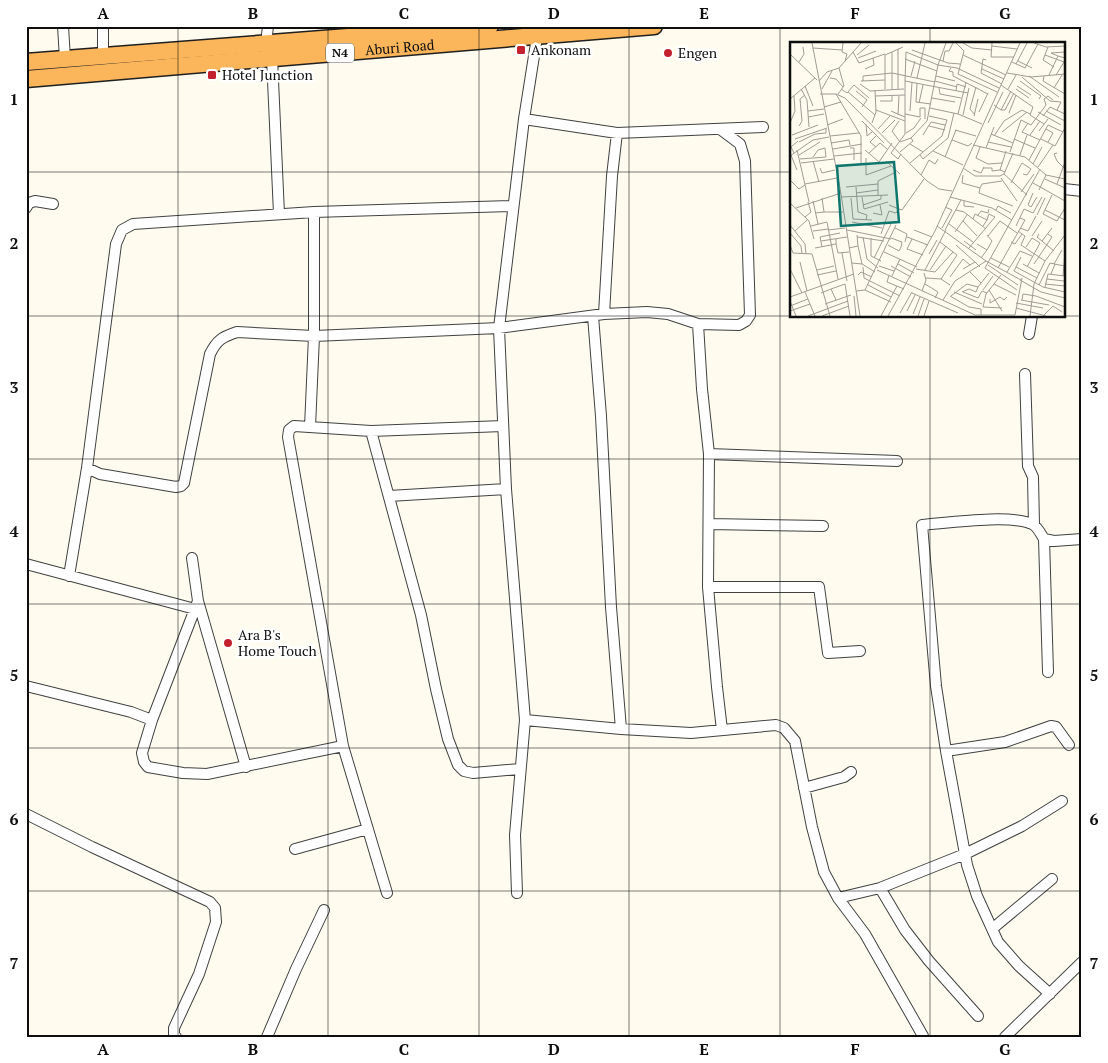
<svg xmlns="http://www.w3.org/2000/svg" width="1108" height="1063" viewBox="0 0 1108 1063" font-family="'PT Serif',serif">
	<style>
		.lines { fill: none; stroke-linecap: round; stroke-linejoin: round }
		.minor-casing { stroke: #414141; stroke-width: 12 }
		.trunk-casing { stroke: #1f1f1f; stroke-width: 19 }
		.minor { stroke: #fff; stroke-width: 10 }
		.trunk { stroke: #fbb55a; stroke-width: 16 }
		.grid { fill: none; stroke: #0e0e0e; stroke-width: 1; stroke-opacity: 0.55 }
		.poi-dot { fill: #c4212f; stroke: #fff; stroke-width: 2 }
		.labels { text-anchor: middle; stroke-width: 5; stroke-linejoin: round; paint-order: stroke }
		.shield { fill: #fff; stroke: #565656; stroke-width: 1 }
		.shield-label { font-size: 12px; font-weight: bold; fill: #0e0e0e }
		.street-label { font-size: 14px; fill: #0e0e0e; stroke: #fff }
		.poi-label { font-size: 14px; fill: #0e0e0e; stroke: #fff; text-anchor: start }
		.inset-road { fill: none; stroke: #9f9c95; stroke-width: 1 }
		.view { fill: #0f766e; fill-opacity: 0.15; stroke: #0f766e; stroke-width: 2.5 }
		.inset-edge { fill: none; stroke: #0e0e0e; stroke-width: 2.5 }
		.neatline { fill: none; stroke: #0e0e0e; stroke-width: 2 }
		.grid-label { font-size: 16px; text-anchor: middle; font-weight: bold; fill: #0e0e0e }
	</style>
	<rect width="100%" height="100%" fill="#fffbef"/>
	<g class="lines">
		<defs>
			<path id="minor" d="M 63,26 L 65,59
				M 266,44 L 268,26
				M 103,55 L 103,26
				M 272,58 L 279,214
				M 524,119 L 617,133 L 763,127
				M 1064,189 L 1082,191
				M 26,208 L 29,203 L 35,201 L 53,204
				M 604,314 L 612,176 L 617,133
				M 593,316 L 601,416 L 611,607 L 621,729
				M 698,324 L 702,389 L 709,454 L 708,587 L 717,687 L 722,730
				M 1029,334 L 1032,316
				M 1025,374 L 1028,466 L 1033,477 L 1034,525
				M 310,427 L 314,336 L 314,212
				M 371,431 L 421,615 L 436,689 L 448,739 L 458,765 L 464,771 L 473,773 L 520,769
				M 709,454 L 897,461
				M 87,468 L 100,474 L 176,487 L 181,486 L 184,483 L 210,354 C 217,340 222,337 237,332 L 314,336 L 499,328 L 604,314 L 647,312 L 668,314 L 698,324 L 739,325 L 746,321 L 750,315 L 745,161 L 740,144 L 720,129
				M 389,496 L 506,489
				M 710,524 L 823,526
				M 1044,539 L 1048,672
				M 192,558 L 198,601 L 246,767
				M 26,564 L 195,609
				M 69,576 L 87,468 L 116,244 L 122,230 L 133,224 L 314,212 L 513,206
				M 708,587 L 819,587 L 828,653 L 860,651
				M 198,601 L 152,720 L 142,753 L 144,762 L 148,767 L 183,773 L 207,774 L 343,746
				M 26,686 L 131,712 L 152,720
				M 525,720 L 621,729 L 691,733 L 776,725 L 784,728 L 795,741 L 812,827 L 824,872 L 838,898 L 865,934 L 923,1036
				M 946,751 L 1005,742 L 1051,726 L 1056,727 L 1069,745
				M 804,788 L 844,777 L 851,772
				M 26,814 L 92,847 L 210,902 L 215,908 L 216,922 L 199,974 L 174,1028 L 174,1034 L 176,1037
				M 295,849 L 368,829
				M 880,888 L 905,930 L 929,961 L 978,1016
				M 387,893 L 343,746 L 288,437 L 289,430 L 294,426 L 371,431 L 503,426
				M 517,893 L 515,835 L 525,720 L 506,489 L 499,328 L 524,119 L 537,37
				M 838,898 L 880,888 L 965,854 L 1022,826 L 1062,801
				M 992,929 L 1052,879
				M 1050,994 L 1019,966 L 998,942 L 977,896 L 967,865 L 946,751 L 936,686 L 922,525 C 948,523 1009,514 1032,524 C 1037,526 1041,534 1044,539 L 1054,541 L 1082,539
				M 267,1037 L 296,969 L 324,910
				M 1005,1037 L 1082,962"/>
			<g id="trunk">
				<path d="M 26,62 L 490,26"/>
				<path id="s1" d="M 26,79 L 654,26"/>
			</g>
		</defs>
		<use href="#minor" class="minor-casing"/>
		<use href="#trunk" class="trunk-casing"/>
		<use href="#minor" class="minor"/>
		<use href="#trunk" class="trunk"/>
	</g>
	<path class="grid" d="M 178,26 L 178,1037M 328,26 L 328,1037M 479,26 L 479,1037M 629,26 L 629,1037M 780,26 L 780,1037M 930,26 L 930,44M 26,172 L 792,172M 1064,172 L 1082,172M 26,316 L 792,316M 930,316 L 930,1037M 1064,316 L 1082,316M 26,459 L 1082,459M 26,604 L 1082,604M 26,748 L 1082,748M 26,891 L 1082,891"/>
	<g class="poi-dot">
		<rect x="516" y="45" width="10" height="10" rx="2.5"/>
		<circle cx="668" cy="53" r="5"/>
		<rect x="207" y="70" width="10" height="10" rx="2.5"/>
		<circle cx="228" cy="643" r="5"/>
	</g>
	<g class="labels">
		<rect class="shield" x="326" y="43.5" width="28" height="19" rx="4"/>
		<g class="shield-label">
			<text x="340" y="57">N4</text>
		</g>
		<g class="street-label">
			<text dy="5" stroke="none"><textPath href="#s1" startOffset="375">Aburi Road</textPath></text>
		</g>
		<g class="poi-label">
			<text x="531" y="55">Ankonam</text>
			<text x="678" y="58">Engen</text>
			<text x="222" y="80">Hotel Junction</text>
			<text x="238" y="640">Ara B's<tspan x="238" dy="16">Home Touch</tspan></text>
		</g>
	</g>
	<g transform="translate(790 42)">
		<rect width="275" height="275" fill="#fffbef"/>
		<path class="inset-road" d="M 22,1 L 50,146 L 70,274M 53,1 L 52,10 L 57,12 L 55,19M 166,1 L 174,9 L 168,32 L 207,50M 173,1 L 182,6 L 202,8M 202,1 L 201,15 L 224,15M 244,1 L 256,5 L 275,4M 202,4 L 227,7M 258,5 L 253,18 L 264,25M 23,6 L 52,8M 122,8 L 158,21 L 170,22M 63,10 L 69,21 L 95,12M 0,12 L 27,38M 67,13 L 79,3M 173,13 L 216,33M 255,13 L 274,20M 268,14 L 261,11 L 275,10M 68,16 L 86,9M 115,17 L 147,29M 196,18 L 193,17 L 191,31 L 212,42M 153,19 L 155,9 L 159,9 L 163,1M 228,19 L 242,26M 9,20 L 14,12 L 13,5M 222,20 L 235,26 L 248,2M 226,22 L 237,1M 49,26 L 71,1M 161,26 L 159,29 L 163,30 L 163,34 L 198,52M 75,27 L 84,23 L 83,16M 192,27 L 214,37M 217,31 L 241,35 L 275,32M 259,33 L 268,14 L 275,16M 266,33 L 274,20M 121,34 L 125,19M 146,34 L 165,39M 239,34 L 269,55M 254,34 L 253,39 L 275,52M 232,35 L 260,59 L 271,60 L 267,68M 40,36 L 46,37 L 53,45M 127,36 L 135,1M 29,39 L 37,30 L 49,26 L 54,44 L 48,52M 71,39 L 95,38M 73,39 L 73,34 L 102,31 L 145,40M 115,39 L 116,10 L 148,23 L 156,1M 145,39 L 167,45M 230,39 L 251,54 L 249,57M 127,41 L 126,60 L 141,62M 70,42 L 80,49 L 114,47M 211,43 L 243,65 L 240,73 L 254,82M 15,44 L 23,64M 227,44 L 241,53M 149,46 L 150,52 L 171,56M 264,46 L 272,33M 11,47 L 17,58 L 19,85M 32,47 L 42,29M 51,47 L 57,51 L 64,43 L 79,56M 95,47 L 95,13 L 113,5M 102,47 L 102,10M 108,47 L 108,7M 218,47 L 226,33M 226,47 L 239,56M 66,49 L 77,58 L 72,65M 166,49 L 167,42 L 176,45M 58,50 L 85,73M 30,52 L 46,52 L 55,56 L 137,139 L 149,147 L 162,149M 46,52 L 71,94 L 71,123M 85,54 L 115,53M 142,56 L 165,60M 0,57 L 25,36M 90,59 L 102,59 L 102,54M 129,61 L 133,43M 204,63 L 211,68 L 221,49M 34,65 L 51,60M 140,66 L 168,72 L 192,82M 86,68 L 115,79M 211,68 L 215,68 L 224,51M 18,69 L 34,67M 101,69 L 115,75M 120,69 L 122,40M 256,69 L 275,79M 189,70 L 198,51M 248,70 L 271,83M 219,71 L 226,53M 115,72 L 130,75M 168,72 L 176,40M 108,73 L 109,54M 173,73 L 179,46M 185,73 L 180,67 L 186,45M 139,74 L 157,78M 184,74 L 188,57M 253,74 L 260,65 L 275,72M 18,75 L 34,72M 130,75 L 130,66 L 135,66 L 135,77M 72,79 L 94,101M 109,79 L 102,89 L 110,100M 0,81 L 5,69 L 4,54M 82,81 L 86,70 L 85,48M 198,81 L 213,50M 238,81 L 232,90 L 250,98M 76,82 L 77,94 L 83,89M 37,83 L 53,77M 9,84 L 12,79 L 10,57 L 15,53M 139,84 L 155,88M 88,87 L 100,74M 256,87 L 263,91 L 258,100M 165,88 L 186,94M 249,89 L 258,77M 212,90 L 237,70M 92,91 L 105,78M 116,91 L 124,86 L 131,76M 201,92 L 223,101M 2,93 L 28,83M 133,93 L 141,80 L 155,83M 240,93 L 250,79M 40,94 L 69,91M 204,94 L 214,79 L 227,71 L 232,68 L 240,72M 5,97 L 37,86M 224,97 L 245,106M 251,97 L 265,104 L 275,86M 162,98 L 178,104 L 182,101M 9,100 L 25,92 L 36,91 L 36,87M 110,100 L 121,96 L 137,79 L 148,23 L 167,26 L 209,46M 198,100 L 221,105M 41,101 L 59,98 L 60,103M 120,102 L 133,110M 183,103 L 235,115 L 256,133 L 249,148M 86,105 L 80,100 L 87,93M 190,105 L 186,116 L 198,122 L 212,121M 60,106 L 64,106 L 64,118M 196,106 L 204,85M 43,107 L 72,102M 7,108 L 19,160M 75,108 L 89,120 L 102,101M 143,109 L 173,123M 110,110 L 123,99 L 121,96M 220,110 L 231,78 L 241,83 L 256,63 L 254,57 L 258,54 L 263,58M 4,111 L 1,105 L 8,99M 79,111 L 90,101 L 97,107M 267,111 L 264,112 L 267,119 L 274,126M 111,112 L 108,117 L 101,111 L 115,92 L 115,39 L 178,51M 1,113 L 7,128M 9,113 L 30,100M 130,113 L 133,117 L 158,96 L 164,71M 230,113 L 237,93M 0,114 L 23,98 L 39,95M 44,114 L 72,111M 155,115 L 166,88M 76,116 L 76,133 L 101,124M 10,117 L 36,115 L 35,106 L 28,108 L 23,115M 239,118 L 258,83 L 273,90M 23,119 L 29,140M 96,119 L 110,132M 11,121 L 44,117M 120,121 L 152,94 L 157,78M 243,122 L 252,105M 248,125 L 263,103M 30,126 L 32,131 L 45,128M 173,126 L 185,134 L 210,134 L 214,132 L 223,111M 193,126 L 202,126 L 202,129 L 210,128M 183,128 L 191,131 L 194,125M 215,130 L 210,128 L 216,109M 214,132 L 237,153M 131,133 L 139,118 L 145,122 L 148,117M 173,133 L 172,141 L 190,146 L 192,142 L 212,139M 256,133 L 275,137M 211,136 L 227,159M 255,137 L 275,146M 0,138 L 9,147 L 15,143M 221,141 L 232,121 L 241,127 L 237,133 L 233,132M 243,141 L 275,159M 15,142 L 47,136M 267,142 L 275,120M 56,145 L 88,142M 66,145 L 68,170 L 77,173 L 76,178M 190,146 L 189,151 L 223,164M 231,150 L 244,132M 66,151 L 88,148M 243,151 L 238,163 L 241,165 L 247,155M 88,153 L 88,139 L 104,131M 262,153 L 253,172 L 267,179 L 275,166M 51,155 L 98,153M 72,155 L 74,167 L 98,160M 160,155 L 202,166 L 222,178M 61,156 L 63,177 L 82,178M 23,159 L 28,182M 174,159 L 174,164 L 184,165M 0,161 L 19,179 L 24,197M 73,163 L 91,157 L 91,153M 6,166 L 51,151M 109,167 L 112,168 L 134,137M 166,168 L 174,170 L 196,187M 206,168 L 208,164 L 221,171M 255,168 L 275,178M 34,170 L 53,170M 25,171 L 34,170 L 32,156M 83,171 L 92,173 L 90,163M 188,173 L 191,169 L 198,171 L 199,167M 247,173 L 255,156M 15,175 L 21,170 L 18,160M 183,177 L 185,172 L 197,178 L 193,184M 173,179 L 187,194M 62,180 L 92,186M 159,182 L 183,200M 0,183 L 15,202 L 16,212M 21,184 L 37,180 L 48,237M 147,184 L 196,219 L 231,238M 226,184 L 234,167 L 243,171 L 252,155M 105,186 L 117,192 L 115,200M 152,186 L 162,168 L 155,165M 230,186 L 238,189 L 246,174M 38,188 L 55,186M 57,188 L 101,197M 124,188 L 142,195M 155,188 L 171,158M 5,189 L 17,178M 23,189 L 38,187M 228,189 L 235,194 L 231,203 L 255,219M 165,190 L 177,173M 0,191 L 11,204 L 12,212M 91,192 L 99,169 L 106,171 L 109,167 L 99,163M 249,192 L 247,195 L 264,209M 198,194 L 210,179 L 227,191M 242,194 L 252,179M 67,195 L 94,199M 73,195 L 77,217 L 88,226M 117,195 L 138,203M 81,196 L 81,214 L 91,219M 122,197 L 117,207 L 133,213M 31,199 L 57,195M 174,199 L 186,208M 252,199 L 262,186M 150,200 L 167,213 L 151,237 L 160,243M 221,200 L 225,202 L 232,192M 46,202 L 48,211 L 59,210M 187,202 L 197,208 L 191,216M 0,203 L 3,211 L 22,212 L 40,274M 98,203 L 109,209 L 111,205 L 112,200 L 101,196M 166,203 L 185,220M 68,204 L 72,222M 32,205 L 30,195 L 50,191M 236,205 L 242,196 L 250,201 L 237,225M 25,206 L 46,202 L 46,197M 59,206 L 68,204 L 67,193M 179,206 L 205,175 L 199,172 L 197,178M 197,208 L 202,199 L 197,193M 272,208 L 264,222 L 275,224M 94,210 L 127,225M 52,211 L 57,239M 139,212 L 147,198M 231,215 L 224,229 L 253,245 L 275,250M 84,216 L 101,182M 201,216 L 219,225M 10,220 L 17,249M 62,221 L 72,222 L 85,230M 108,222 L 124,231M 233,222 L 249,231M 244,222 L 262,195 L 258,192M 198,223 L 228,243M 89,224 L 104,229M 101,224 L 121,235M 73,225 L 74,236 L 110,254M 226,225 L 247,236M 208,226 L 235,178 L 230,176M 0,227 L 12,251M 126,227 L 145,230 L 163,210M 173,227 L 185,220 L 190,225M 27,228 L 44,224M 87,228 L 185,273 L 225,273M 135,228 L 156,188M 140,228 L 156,204M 180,230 L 191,241M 217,230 L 230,209 L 242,214M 27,233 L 46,229M 68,233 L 71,230 L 82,235M 99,233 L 97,240 L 114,247M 211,233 L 196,252 L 193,265 L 212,266M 102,234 L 110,217M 273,234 L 275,210M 160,235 L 173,217 L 180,223M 136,236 L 151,237M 257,237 L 274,239M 230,238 L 251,250 L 275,256M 135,242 L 148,250 L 145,256M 204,242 L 226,253M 255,242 L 275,244M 78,243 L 101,255M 249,243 L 260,221 L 265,222 L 261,232M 255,245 L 258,232 L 275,234M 41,247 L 55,242 L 60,274M 75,248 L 101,260M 193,248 L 203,234M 199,248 L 212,269M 227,248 L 195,226 L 250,127M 66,249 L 75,248 L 106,183M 132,249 L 136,238 L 134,231M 15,250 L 25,274M 164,250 L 192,262M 172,250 L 179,247 L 186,250 L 188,245M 173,250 L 188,256 L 192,249 L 197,251M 31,251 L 41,247 L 46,258M 122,251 L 168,271M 64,254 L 66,274M 160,254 L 179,265 L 191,267 L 191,273M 161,254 L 177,242 L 188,245 L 199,231M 0,255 L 64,232M 200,257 L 200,261 L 210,255 L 214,258 L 217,255M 153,258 L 165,239 L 196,219M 231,258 L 259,263M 232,258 L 233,252 L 246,254 L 275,265M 0,259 L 6,274M 226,261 L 253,266M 35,262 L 61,253M 0,264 L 18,257M 226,266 L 256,274M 0,269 L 20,262M 117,269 L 125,253M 110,271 L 122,250M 123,272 L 130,255M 225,273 L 232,236M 254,273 L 263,264 L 272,270M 18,274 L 58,259M 32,274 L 59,264M 91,274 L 107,244M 98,274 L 145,189 L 230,1M 128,274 L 134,257M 134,274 L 139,259M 240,274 L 244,242 L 255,219 L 275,193"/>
		<path class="view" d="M 104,120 L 109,180 L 51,184 L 47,124 Z"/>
		<rect width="275" height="275" class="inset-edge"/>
	</g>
	<rect width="1108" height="1063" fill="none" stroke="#ffffff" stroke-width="55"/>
	<rect x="28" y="28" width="1052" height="1008" class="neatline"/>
	<g class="grid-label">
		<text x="103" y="19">A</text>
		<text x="253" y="19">B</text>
		<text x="404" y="19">C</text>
		<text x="554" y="19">D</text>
		<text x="704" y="19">E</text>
		<text x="855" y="19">F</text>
		<text x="1005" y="19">G</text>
		<text x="14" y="105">1</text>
		<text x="1094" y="105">1</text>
		<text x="14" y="249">2</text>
		<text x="1094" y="249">2</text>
		<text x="14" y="393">3</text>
		<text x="1094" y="393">3</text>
		<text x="14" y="537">4</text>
		<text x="1094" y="537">4</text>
		<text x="14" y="681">5</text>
		<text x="1094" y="681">5</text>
		<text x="14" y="825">6</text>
		<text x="1094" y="825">6</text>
		<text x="14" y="969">7</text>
		<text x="1094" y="969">7</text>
		<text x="103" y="1055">A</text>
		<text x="253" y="1055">B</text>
		<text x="404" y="1055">C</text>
		<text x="554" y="1055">D</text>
		<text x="704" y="1055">E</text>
		<text x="855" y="1055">F</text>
		<text x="1005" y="1055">G</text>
	</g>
</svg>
